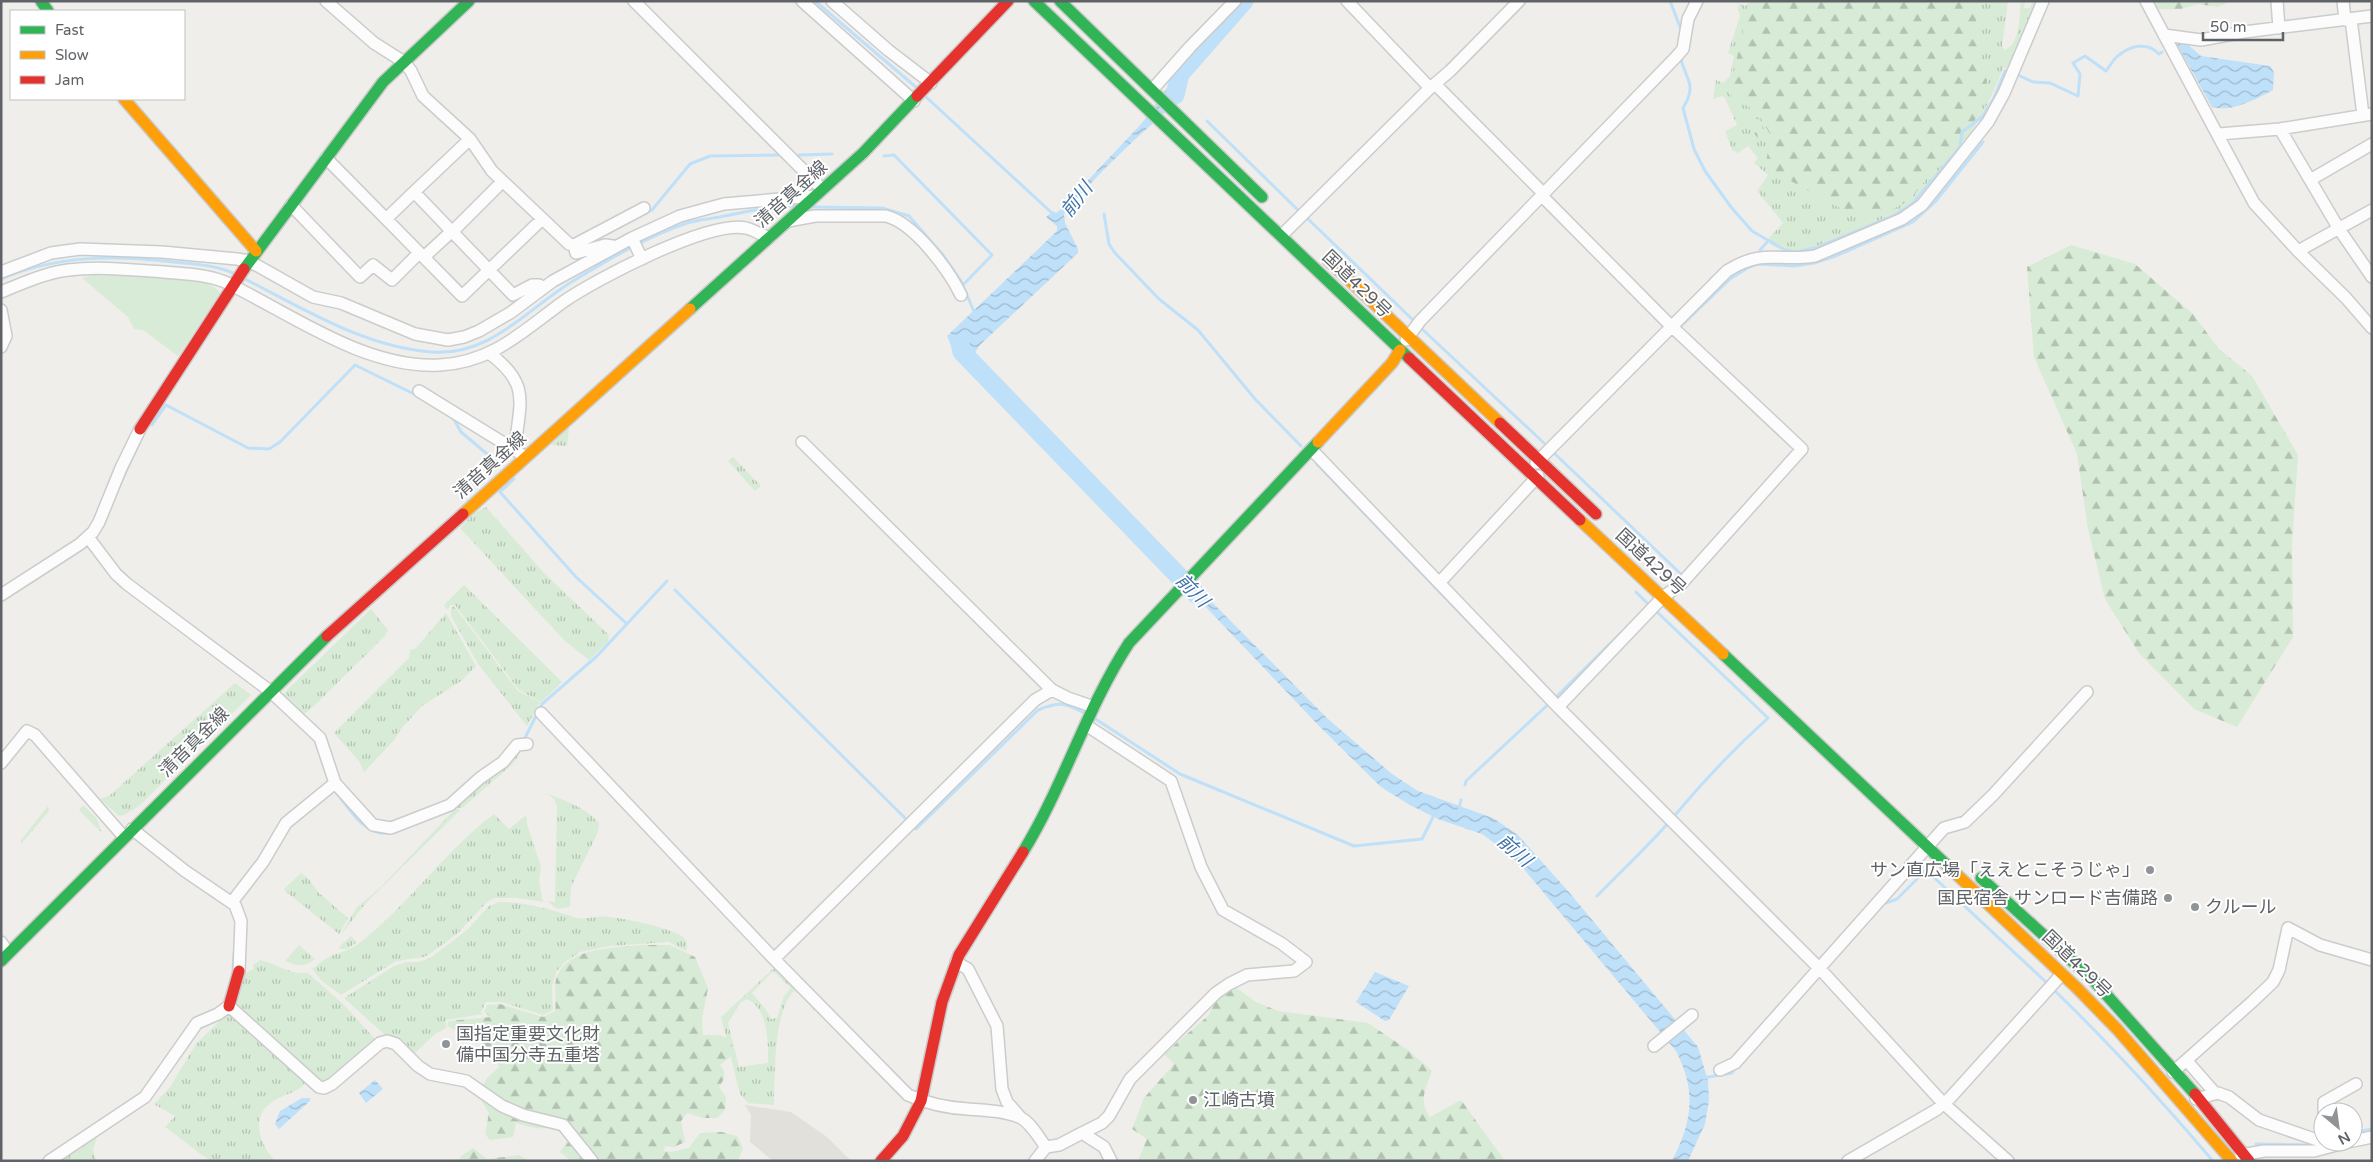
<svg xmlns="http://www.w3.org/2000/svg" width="2373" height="1162" viewBox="0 0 2373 1162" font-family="'Varela Round','Noto Sans JP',sans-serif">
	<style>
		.education { fill: #e2e0da }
		.grass { fill: url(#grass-tufts); fill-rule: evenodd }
		.forest { fill: url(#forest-firs) }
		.cemetery { fill: url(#cemetery-stones) }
		.green { fill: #d8ebd6 }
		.water { fill: url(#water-waves) }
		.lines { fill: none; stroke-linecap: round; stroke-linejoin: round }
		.stream { stroke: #bfe0f9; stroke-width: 3 }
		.river { stroke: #bfe0f9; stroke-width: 19 }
		.street-casing { stroke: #cbcccc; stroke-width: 14 }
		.fast-casing { stroke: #cacacb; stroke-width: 14 }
		.slow-casing { stroke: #cacacb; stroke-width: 14 }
		.jam-casing { stroke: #cacacb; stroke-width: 14 }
		.street { stroke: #fdfcfc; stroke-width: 11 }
		.fast { stroke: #30b455; stroke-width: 11 }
		.slow { stroke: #ff9f0a; stroke-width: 11 }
		.jam { stroke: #e5322d; stroke-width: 11 }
		.poi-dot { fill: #919496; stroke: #fff; stroke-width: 2 }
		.labels { text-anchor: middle; stroke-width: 4; stroke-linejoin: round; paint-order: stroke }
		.street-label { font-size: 18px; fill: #5f6368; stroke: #fff }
		.poi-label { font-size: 18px; fill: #5f6368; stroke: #fff; text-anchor: start }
		.water-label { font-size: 19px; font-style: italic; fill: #4174aa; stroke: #fff }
	</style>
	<defs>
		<pattern id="grass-tufts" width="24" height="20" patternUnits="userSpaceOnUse" patternTransform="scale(1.25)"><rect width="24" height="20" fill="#d8ebd6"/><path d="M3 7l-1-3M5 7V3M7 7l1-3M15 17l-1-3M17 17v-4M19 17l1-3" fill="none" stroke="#b2c2b1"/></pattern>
		<pattern id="forest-firs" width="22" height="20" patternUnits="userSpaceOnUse" patternTransform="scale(1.25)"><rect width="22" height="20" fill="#d8ebd6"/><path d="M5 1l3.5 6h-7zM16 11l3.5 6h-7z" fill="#b2c2b1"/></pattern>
		<pattern id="cemetery-stones" width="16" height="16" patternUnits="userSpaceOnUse" patternTransform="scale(1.25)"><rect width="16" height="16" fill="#d8ebd6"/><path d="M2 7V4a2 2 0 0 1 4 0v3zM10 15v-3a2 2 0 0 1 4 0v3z" fill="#b2c2b1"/></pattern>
		<pattern id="water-waves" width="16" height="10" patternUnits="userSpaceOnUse" patternTransform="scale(1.25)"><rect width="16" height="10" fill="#bfe0f9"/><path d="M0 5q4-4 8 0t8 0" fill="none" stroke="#9eb9cd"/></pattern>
	</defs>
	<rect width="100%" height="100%" fill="#efeeea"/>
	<path class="education" d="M 745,1105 L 791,1112 L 827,1137 L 851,1161 L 773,1161 L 750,1142 L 751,1115 Z"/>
	<path class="grass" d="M 1750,1 L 2008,1 L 2002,46 L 2005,50 C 2021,42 2019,17 2021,1 L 2025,1 L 2024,8 L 2030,8 L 2033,1 L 2036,1 L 2008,67 L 2003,68 C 1988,108 1971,136 1944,170 C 1935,182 1925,195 1914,204 C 1894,221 1865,229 1841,239 C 1817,249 1795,260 1770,244 L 1768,239 L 1783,223 L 1757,191 L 1768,175 L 1754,163 L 1758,158 L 1748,146 L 1738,153 L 1732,150 L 1725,131 L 1737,125 L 1725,98 L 1722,96 L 1713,99 L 1716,80 L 1723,83 L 1730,76 L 1734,56 L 1728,53 L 1740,16 L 1738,10 L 1739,4 L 1746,6 Z
		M 569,427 L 567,446 L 551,445 Z
		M 733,457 L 761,486 L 755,491 L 728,461 Z
		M 486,507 L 544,573 L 609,635 L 608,642 L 589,660 L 565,641 L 460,528 L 475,513 Z
		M 464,585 L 562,682 L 541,702 L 519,690 L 455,605 L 451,605 L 447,610 L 444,605 Z
		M 454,606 L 518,691 L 540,702 L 527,726 L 478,664 L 451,616 L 451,608 Z
		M 371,609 L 388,630 L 384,637 L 313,707 L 302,716 L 281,696 Z
		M 446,613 L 476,666 L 461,681 L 422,706 L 400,730 L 395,739 L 364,772 L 359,761 L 334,733 L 409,658 L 410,650 L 415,649 Z
		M 235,683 L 251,695 L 139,806 L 124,815 L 119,816 L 100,799 L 109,796 Z
		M 520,750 L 522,750 L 513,764 L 462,808 L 456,808 L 479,786 L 512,763 Z
		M 546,793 C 567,802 584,806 599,823 L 598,832 L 571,887 L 570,907 L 557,909 L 547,901 L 555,902 L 557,807 L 554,799 Z
		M 83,805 L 97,819 L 102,833 L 79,810 Z
		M 48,806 L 49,811 L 22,843 L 21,840 Z
		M 455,809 L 461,809 L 366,903 L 340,936 L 357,907 L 380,888 Z
		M 494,814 L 509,829 L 525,816 L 527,817 L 527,824 L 541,867 L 539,881 L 543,902 L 518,898 L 494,898 L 487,902 L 457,934 L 431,953 L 424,957 L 396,961 L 341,995 L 322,981 L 312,969 C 317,966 322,961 327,958 C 340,951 349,952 362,941 C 410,903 445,851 494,814 Z
		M 301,873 L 308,878 L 318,892 L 348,918 L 339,934 L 285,891 L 284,889 Z
		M 499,902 C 526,902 549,909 574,917 C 584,921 597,915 608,917 C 624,918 671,928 683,937 C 688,941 687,945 686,951 L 669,942 L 609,946 L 580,952 L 565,962 L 556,972 L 552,987 L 553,1010 L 543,1015 L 502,1002 L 486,1002 L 481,1012 L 483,1014 L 446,1020 L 446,1028 L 435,1034 L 415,1053 L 392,1037 L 385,1035 L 344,998 L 394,966 L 407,962 L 419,962 L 430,958 L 466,931 L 489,906 Z
		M 351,936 L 357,942 L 347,949 L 340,949 L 339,947 Z
		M 299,945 L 315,959 C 303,968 298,966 285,961 Z
		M 260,960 C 277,964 290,975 308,973 L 343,1004 L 376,1040 L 333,1081 L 323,1083 L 317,1081 L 237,1006 L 245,973 L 254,969 L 253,965 Z
		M 775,967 L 814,1006 L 815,1010 L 813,1011 L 812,1006 L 798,992 L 794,991 C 773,1012 775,1076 774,1105 L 748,1103 L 740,1094 L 721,1017 ZM 773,971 L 791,988 L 784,996 L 777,1018 L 771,1019 L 766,1010 L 752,993 ZM 747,999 C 769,1009 768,1043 768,1063 L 739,1067 L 728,1023 L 741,1002 Z
		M 229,1012 L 306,1082 C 299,1092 285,1094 275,1100 C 249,1115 259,1143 275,1161 C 258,1161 227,1162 212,1161 C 205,1159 176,1134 165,1127 L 175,1116 L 154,1104 L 170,1087 L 196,1044 Z
		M 97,1137 L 93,1149 L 96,1161 L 61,1161 Z"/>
	<path class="forest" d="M 1752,1 L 1973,1 L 1988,92 L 1967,134 L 1931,173 L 1909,201 L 1884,213 L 1844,210 L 1765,167 L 1771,136 L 1758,113 L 1729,94 L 1748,7 Z
		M 2153,1 L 2230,1 L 2218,7 L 2198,4 L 2181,9 L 2157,9 Z
		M 2071,245 L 2135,264 L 2194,315 L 2218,348 L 2252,376 L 2298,455 L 2292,544 L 2293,637 L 2237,727 L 2194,709 L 2139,653 L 2105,599 L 2088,529 L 2077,454 L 2034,357 L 2027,267 Z
		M 641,945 L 670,945 L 695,957 L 708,988 L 702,1019 L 703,1035 L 719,1035 L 731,1039 L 734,1054 L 720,1065 L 724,1071 L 724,1079 L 719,1087 L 726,1097 L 725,1110 L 717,1118 L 703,1118 L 687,1113 L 681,1121 L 685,1142 L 674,1147 L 665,1146 L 664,1151 L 671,1152 L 689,1148 L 700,1133 L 722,1132 L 737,1136 L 743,1148 L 738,1161 L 571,1161 L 560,1152 L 568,1140 L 577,1134 L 566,1121 C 548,1133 535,1128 516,1123 L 513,1137 L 490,1140 L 485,1134 L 489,1113 L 478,1095 L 487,1078 L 499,1067 C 494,1042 467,1037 447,1026 L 449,1021 L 490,1017 L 484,1012 L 487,1005 L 500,1004 L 543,1017 L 555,1011 C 557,1000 553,987 557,976 C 569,947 615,948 641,945 Z
		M 1235,987 L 1256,1002 L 1278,1011 L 1368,1023 L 1408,1050 L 1432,1071 C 1426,1088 1418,1101 1430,1117 L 1461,1100 L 1505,1161 L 1138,1161 L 1147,1139 L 1132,1129 L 1144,1098 L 1174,1064 L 1164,1054 L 1209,1015 L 1216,999 Z
		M 473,1148 L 487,1159 L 519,1155 L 528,1161 L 459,1161 L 461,1156 Z"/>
	<path class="cemetery" d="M 1757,117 L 1769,137 L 1768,141 L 1758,139 L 1750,126 Z"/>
	<path class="green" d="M 93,275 C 116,276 211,273 220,293 L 178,356 L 143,330 L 134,329 L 128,317 L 82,278 Z"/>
	<path class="water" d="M 2178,42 L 2185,42 L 2201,56 L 2270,66 L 2274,72 L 2273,90 C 2257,99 2230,113 2212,107 L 2177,44 Z
		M 1180,70 L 1184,72 L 1183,97 C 1141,133 1099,171 1064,214 L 1065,223 L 1078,249 L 1078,253 L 981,344 C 973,352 976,358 970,365 L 952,347 L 947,336 L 1057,231 L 1057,226 L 1046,217 L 1053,211 L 1056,213 L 1060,210 L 1142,123 Z
		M 1186,576 L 1328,719 L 1392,774 L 1418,791 L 1493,818 L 1518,835 L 1568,891 L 1698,1047 L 1708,1081 L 1709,1100 L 1705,1124 L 1688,1161 L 1672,1161 C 1692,1122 1697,1092 1676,1051 L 1523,868 L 1504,850 L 1482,834 L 1438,819 L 1410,805 L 1381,787 L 1320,727 L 1181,581 Z
		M 1375,972 L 1409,986 L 1389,1020 L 1385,1021 L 1356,1002 Z
		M 375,1080 L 383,1089 L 366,1103 L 359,1093 Z
		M 302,1098 L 310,1098 L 310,1101 L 279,1129 L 275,1124 L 280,1111 Z"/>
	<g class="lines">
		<path class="stream" d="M 815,1 L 917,88
			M 1670,1 L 1682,32
			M 1681,60 C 1687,81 1697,85 1683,108 L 1694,149 L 1705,171 L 1731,207 L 1752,231 L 1785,250 L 1796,252 L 1818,247 L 1893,216 L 1912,204 L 1960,147 L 1962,132 L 1982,117 L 1994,98 L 2005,71 L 2006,71
			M 2020,76 L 2033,82 L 2050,83 L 2078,96 L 2080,74 L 2073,63 L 2085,56 L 2106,71 C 2110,66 2114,58 2119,55 C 2131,45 2148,42 2159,54 L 2162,52
			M 925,96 L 1053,214
			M 1207,121 L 1300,212
			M 799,155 L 832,154
			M 884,156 L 894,155 L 992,255 L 963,285
			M 811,207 L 882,208 L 909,216 L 943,255 L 961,281 L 975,314
			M 646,213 L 652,210 L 690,164 L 710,156 L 779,155
			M 1104,214 L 1109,244 L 1115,253 L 1159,299 L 1198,330 L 1255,399 L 1301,446
			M 1307,218 L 1412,319
			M 1760,250 L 1768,241
			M 243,278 C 302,308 364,347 431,352 C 490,357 527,309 573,281 C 606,261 650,235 687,223 C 697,220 709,219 720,217 C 745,212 770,206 795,206
			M 1,279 C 57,255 114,255 174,262 C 194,264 214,265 233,273
			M 1680,327 L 1730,279 L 1749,267 L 1758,264 L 1794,266 L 1814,263 L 1836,256 L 1913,222 L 1935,202 L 1983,142
			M 1422,329 L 1544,443
			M 452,416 L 461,432 L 499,464
			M 152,425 L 166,405 L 248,448 L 269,449 L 280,442 L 355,365 L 418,396
			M 1554,453 L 1683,576
			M 1317,464 L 1483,637
			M 514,479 L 500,492 L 576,577 L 627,624
			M 119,486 L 143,435
			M 675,590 L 905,818
			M 1636,592 L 1650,606
			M 1094,718 L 1180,774 L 1354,846 L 1422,839 L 1435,813
			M 523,742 L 542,704 L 597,656 L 667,581
			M 507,764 L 518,752
			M 1465,785 L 1466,781 L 1555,698 L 1636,618
			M 336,792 C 349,808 365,837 389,833
			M 1459,808 L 1461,800
			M 914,827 L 916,829 L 1038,710 C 1060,701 1066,703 1086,714
			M 1915,868 L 1922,862
			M 1597,896 C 1623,869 1652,843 1676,814 C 1705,779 1735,748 1768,718 L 1655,610
			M 1883,902 L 1886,903 L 1897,899 L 1926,870 L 2048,984
			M 233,970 L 234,954
			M 2053,989 C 2109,1043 2162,1101 2212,1160
			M 1703,1078 L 1732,1073 L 1736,1067
			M 2353,1133 L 2372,1129
			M 2256,1144 L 2312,1145"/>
		<path class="river" d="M 1175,95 L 1180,74 L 1244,1
			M 960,343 L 962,352 L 1197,595"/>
		<defs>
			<path id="street" d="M 326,1 L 374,43 L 404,62 L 411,71 L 423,96 L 470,139 L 492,171 L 569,244 L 574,245 L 576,253 L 605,245 L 613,246
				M 634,1 L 822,189
				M 802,1 L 914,101
				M 832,1 L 888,50 L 931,83
				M 1347,1 L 1430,88
				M 2146,1 L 2254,203 L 2298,251 L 2346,298 L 2372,328
				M 2277,1 L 2279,28
				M 2343,1 L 2345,20
				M 2351,19 L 2363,115
				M 2164,35 L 2201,40 L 2244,32 L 2372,16
				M 1435,84 L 1543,193
				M 1152,90 L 1190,47 L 1235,1
				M 2280,129 L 2339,229 L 2372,277
				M 2219,134 L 2280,129 L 2372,114
				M 470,139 L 414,192 L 513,295 L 532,285 L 539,285 L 543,288
				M 326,158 L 462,296 L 537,224
				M 2310,180 L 2372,144
				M 1541,195 L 1667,322 L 1802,449 L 1681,584 L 1663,597 L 1558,707
				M 291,205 L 360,277 L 373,265 L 392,280 L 419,253
				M 386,219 L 414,192
				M 788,221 L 815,216 L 886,216 C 914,223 948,269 961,295
				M 452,232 L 498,186
				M 1282,235 L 1430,88 L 1450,71 L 1519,1
				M 632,238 L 642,259
				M 574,245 L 644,208
				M 2298,251 L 2372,210
				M 424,257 L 452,231
				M 1,272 L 51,253 L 80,249 L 162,252 L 237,259 L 249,261 L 313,297 L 341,303 L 415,334 L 448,340 L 464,337 L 479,331 L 510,313 L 553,281 L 632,238 L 680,216 L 724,204 L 814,196
				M 1,292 C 23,283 45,273 68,270 C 100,266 132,270 164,272 C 184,274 205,274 225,282 C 290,313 364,369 440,365 C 493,362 523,331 563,302 C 596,279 709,220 746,228 C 754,230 762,235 769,238
				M 1,310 L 6,336 L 1,347
				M 1406,340 L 1420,321 L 1676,57 L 1683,49 L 1688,19 L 1697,1
				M 489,353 C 532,385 519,402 515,450 L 525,457
				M 419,391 L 515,450
				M 802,442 L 1052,690 L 1068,698 L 1094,707
				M 1311,449 L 1558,707 L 1821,970 L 1943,1103 L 2008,1161
				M 1536,463 L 1727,271 C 1764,248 1777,262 1815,256 L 1902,219 L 1922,205 L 1988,122 L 2004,93 L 2043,1
				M 88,537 L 116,574 L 127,584 L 270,691 L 320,738 L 335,783 L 286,823 L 263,862 L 232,902
				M 1439,583 L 1538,476
				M 1,595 L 80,544 L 93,532 L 99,522 L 121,468 L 140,429
				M 541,713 L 774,959 L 908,1095 C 926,1103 948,1108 968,1109 C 984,1110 1005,1111 1021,1118 C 1031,1123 1039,1138 1046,1147 L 1035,1161
				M 1086,725 L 1171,781 L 1201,867 L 1223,910 L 1281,943 L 1306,962 L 1294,971 L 1247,975 L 1229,984 L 1216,993 L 1130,1079 L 1109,1116 L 1102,1123 L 1082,1133 L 1104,1147 L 1111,1161
				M 1,763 L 27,731 L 35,735 L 124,837
				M 335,783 L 373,825 L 391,828 L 450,805 L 480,778 L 503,762 L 517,745 L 527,744
				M 132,829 L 185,871 L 235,905 L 241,921 L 239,971
				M 1,942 L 8,953
				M 774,959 L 1035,700 L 1052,690
				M 956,962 L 968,969 L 997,1026 L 1002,1089 L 1007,1102 L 1021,1118
				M 1654,1046 L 1692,1015
				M 2187,1061 L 2215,1093
				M 1720,1070 L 1735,1063 L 1944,828 L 1965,822 L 1993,795 L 2087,692
				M 2173,1072 L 2252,1002 L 2273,982 L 2279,970 L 2288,928 L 2320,945 L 2372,960
				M 2196,1099 L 2218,1093 L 2229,1097 L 2259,1120 L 2323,1142
				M 2324,1112 L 2324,1102 L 2356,1084
				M 2353,1141 L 2372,1137
				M 1046,1147 L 1059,1145 L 1082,1133
				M 2241,1155 L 2264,1151 L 2314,1151 L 2348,1142
				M 49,1161 L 145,1097 L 197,1023 L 218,1014 L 229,1006 L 319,1087 L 324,1088 L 332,1084 L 380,1043 L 387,1041 L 396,1044 L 418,1066 L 430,1074 L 466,1081 L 502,1106 L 523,1115 L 563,1125 L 592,1161
				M 1848,1161 L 1936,1110 L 1950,1098 L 2062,974"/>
			<path id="fast" d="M 41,1 L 48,11
				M 1034,1 L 1409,358
				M 1060,1 L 1262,197
				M 244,269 L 383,82 L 469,1
				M 690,309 L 863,153 L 917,96
				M 1723,654 L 1952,870
				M 1023,852 C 1064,785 1086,709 1129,643 L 1318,442
				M 1981,878 L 2095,982 L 2195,1094
				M 1,961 L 327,636"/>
			<path id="slow" d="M 124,99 L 256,251
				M 1328,260 L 1500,423
				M 1318,442 L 1392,363 L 1400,350
				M 463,514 L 690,309
				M 1580,520 L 1723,654
				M 1952,870 L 2077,988 L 2117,1029 L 2232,1161"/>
			<path id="jam" d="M 917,96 L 1008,1
				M 1409,358 L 1580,520
				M 1500,423 L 1596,514
				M 140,429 L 244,269
				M 327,636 L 463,514
				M 229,1006 L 239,971
				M 2195,1094 L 2249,1161
				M 881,1161 L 903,1136 L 921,1101 L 942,1002 L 959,955 L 1023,852"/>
		</defs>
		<use href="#street" class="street-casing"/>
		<use href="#fast" class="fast-casing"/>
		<use href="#slow" class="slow-casing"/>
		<use href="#jam" class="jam-casing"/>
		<use href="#street" class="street"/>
		<use href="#fast" class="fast"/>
		<use href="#slow" class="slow"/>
		<use href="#jam" class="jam"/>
	</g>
	<g class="poi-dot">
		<circle cx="2150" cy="870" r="5"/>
		<circle cx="2168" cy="898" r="5"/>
		<circle cx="2195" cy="907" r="5"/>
		<circle cx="446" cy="1044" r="5"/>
		<circle cx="1193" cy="1100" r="5"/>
	</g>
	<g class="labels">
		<g class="street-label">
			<text transform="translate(791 194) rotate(-42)" y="6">清音真金線</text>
			<text transform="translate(1357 284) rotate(44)" y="6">国道429号</text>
			<text transform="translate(490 465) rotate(-42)" y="6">清音真金線</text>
			<text transform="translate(1651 562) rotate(43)" y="6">国道429号</text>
			<text transform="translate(194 742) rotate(-45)" y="6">清音真金線</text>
			<text transform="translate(2077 964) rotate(44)" y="6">国道429号</text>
		</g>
		<g class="poi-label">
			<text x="2140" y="876" text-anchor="end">サン直広場「ええとこそうじゃ」</text>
			<text x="2158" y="904" text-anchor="end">国民宿舎 サンロード吉備路</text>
			<text x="2205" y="913">クルール</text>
			<text x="456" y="1040">国指定重要文化財<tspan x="456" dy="21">備中国分寺五重塔</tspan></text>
			<text x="1203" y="1106">江崎古墳</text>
		</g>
		<g class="water-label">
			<text transform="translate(1076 199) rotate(-52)" y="7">前川</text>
			<text transform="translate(1193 590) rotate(46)" y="7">前川</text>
			<text transform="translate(1515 850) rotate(41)" y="7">前川</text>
		</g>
	</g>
	<rect width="2373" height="1162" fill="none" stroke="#5f6368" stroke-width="5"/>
	<rect x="10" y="10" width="175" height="90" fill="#ffffff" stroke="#bfc1c3"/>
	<rect x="20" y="26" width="25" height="8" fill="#30b455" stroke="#bfc1c3"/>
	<text x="55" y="35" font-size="15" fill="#5f6368">Fast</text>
	<rect x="20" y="51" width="25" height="8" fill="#ff9f0a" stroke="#bfc1c3"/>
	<text x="55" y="60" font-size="15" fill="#5f6368">Slow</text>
	<rect x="20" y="76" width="25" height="8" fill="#e5322d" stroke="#bfc1c3"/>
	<text x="55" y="85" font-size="15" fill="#5f6368">Jam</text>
	<g transform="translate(2338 1127) rotate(151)"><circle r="24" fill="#ffffff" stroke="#bfc1c3"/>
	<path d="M0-4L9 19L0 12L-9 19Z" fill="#919496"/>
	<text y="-8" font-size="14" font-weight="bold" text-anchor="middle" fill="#5f6368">N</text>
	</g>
	<path d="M2203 32v8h80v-8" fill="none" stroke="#5f6368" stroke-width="2.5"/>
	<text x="2210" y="32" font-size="15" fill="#5f6368" stroke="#ffffff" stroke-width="4" paint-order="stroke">50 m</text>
</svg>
